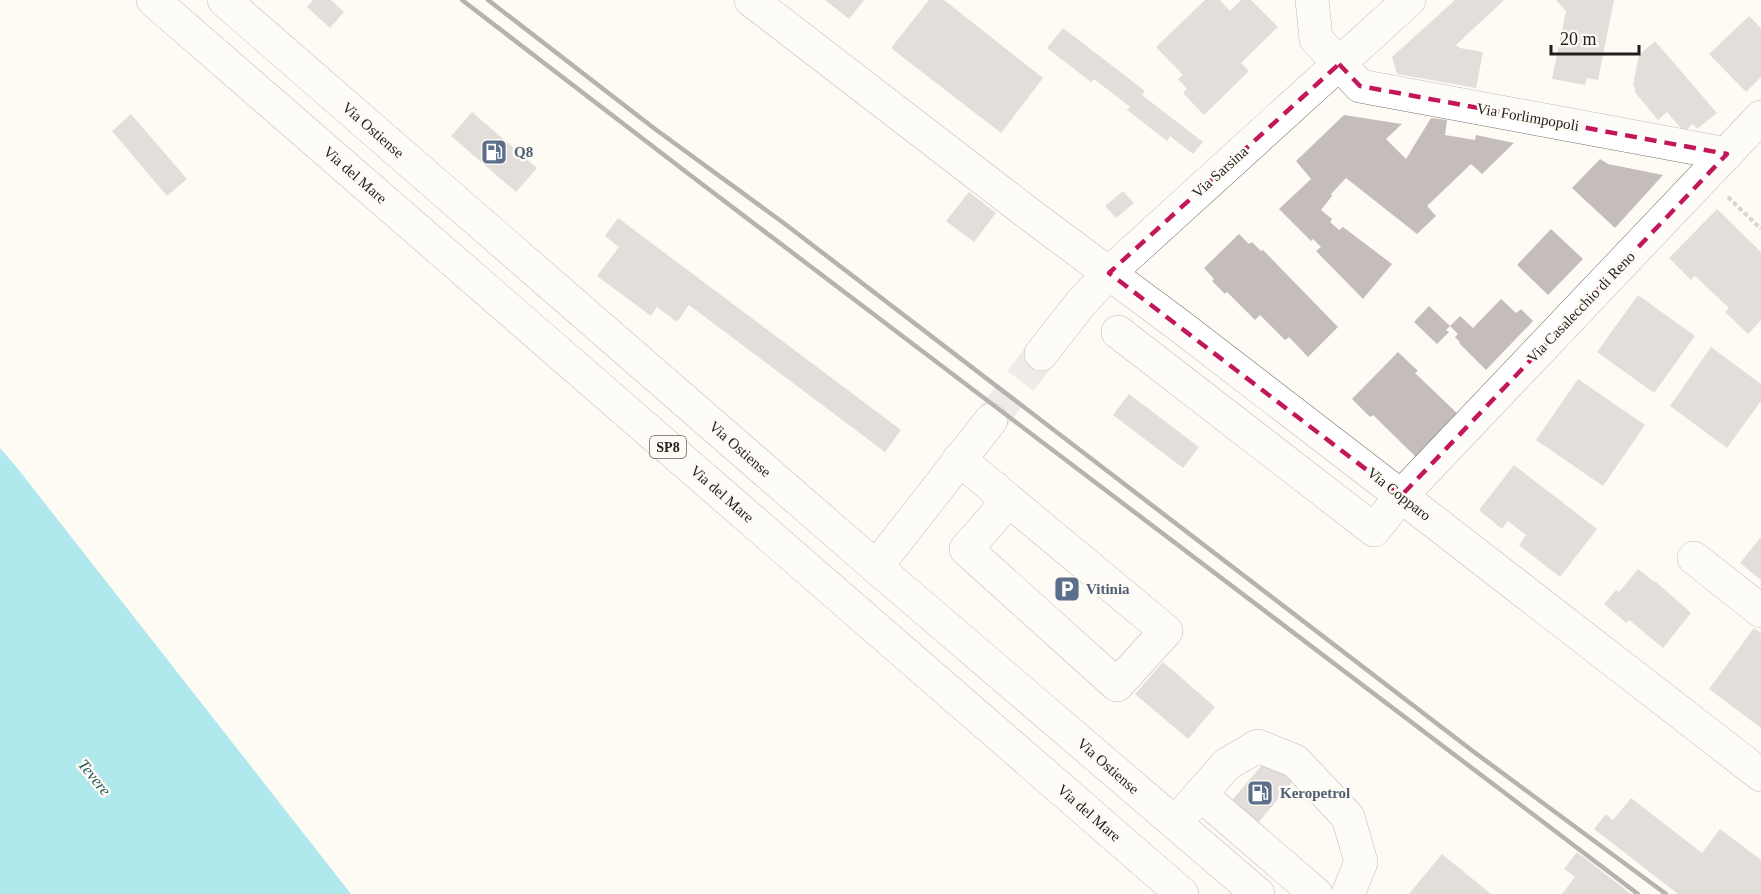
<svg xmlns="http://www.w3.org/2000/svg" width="1761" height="894" viewBox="0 0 1761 894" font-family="Georgia,serif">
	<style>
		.water { fill: #50d5e6 }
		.building { fill: #c5bdbc }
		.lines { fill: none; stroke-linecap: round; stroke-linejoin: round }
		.minor-tunnel { stroke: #ddd9d4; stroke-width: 33; stroke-dasharray: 33 16; stroke-linecap: butt }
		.minor-casing { stroke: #77736e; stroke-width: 34 }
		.major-casing { stroke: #77736e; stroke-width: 34 }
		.path { stroke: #aaa7a3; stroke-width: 4; stroke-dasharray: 4.5 3; stroke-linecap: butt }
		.minor { stroke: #fff; stroke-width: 33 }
		.major { stroke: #fff; stroke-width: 33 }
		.rail { stroke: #615e5b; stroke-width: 4.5 }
		.marked { fill: none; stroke: #c2185b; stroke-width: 4.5; stroke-dasharray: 12 8; stroke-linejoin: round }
		.labels { text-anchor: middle; stroke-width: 5; stroke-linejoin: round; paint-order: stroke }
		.shield { fill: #fefaf4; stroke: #63615e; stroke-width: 1.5 }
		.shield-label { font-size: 14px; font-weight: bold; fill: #211f1d }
		.street-label { font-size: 15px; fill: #211f1d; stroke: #fefaf4 }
		.service-label { font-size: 15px; font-weight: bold; fill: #4e5e75; stroke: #fefaf4; text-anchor: start }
		.water-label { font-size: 16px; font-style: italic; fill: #20575f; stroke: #fefaf4 }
	</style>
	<rect width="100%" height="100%" fill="#fefaf4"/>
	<path class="water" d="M 0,448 L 18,469 L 351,894 L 0,894 Z"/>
	<path class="building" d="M 313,0 L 331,0 L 344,12 L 330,28 L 307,7 Z
		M 825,0 L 864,0 L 849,19 Z
		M 929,0 L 944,0 L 1043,78 L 1001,133 L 891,48 Z
		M 1205,0 L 1220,0 L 1230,11 L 1241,0 L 1251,0 L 1278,27 L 1241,63 L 1249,71 L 1204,115 L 1183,93 L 1187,89 L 1178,79 L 1183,75 L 1156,47 Z
		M 1455,0 L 1504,0 L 1456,45 L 1460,48 L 1483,52 L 1476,88 L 1397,74 L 1392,57 Z
		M 1556,0 L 1614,0 L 1598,80 L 1587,78 L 1585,85 L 1552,79 L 1566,11 Z
		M 1749,16 L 1761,28 L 1761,77 L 1746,92 L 1709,54 Z
		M 1063,28 L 1145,91 L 1142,95 L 1203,142 L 1193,154 L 1170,136 L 1167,141 L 1127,110 L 1130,107 L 1094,79 L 1091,82 L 1047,48 Z
		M 1655,41 L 1717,113 L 1697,129 L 1693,124 L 1684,132 L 1667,112 L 1658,120 L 1634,91 L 1636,89 L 1633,85 L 1639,55 Z
		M 472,112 L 537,168 L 516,192 L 451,136 Z
		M 131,114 L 187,179 L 167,196 L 112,131 Z
		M 1344,115 L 1402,124 L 1386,139 L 1406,159 L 1431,118 L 1447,120 L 1445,135 L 1475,140 L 1476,135 L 1514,143 L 1482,174 L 1471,164 L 1427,206 L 1436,216 L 1417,234 L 1346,178 L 1331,194 L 1332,196 L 1321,210 L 1332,219 L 1330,222 L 1339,230 L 1343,227 L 1392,264 L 1363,299 L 1316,251 L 1321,247 L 1313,239 L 1311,241 L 1279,209 L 1311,179 L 1296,161 Z
		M 1600,159 L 1608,164 L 1663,175 L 1615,228 L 1572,188 Z
		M 1123,191 L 1134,203 L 1116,218 L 1105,206 Z
		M 969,192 L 996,213 L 974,242 L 946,221 Z
		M 1717,209 L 1761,252 L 1761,320 L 1748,334 L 1725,312 L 1729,308 L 1695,276 L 1691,280 L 1669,258 Z
		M 618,218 L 901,430 L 885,452 L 689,305 L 677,322 L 657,307 L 651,316 L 597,276 L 619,247 L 605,236 Z
		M 1551,229 L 1583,259 L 1548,295 L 1517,265 Z
		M 1239,234 L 1249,244 L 1252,242 L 1261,251 L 1263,250 L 1338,327 L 1308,357 L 1289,337 L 1285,340 L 1260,315 L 1255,320 L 1227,292 L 1225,294 L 1212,281 L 1214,279 L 1204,268 Z
		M 1638,295 L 1695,336 L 1654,393 L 1597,352 Z
		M 1501,299 L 1516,313 L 1521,309 L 1533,321 L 1486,370 L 1459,343 L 1460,342 L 1455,337 L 1458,334 L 1450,326 L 1460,316 L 1473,328 Z
		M 1429,306 L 1450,326 L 1446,330 L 1449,332 L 1437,344 L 1414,322 Z
		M 1711,347 L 1761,384 L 1761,401 L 1727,448 L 1670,406 Z
		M 1398,352 L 1418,371 L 1415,373 L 1460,416 L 1418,459 L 1373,415 L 1370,417 L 1352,399 Z
		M 1578,379 L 1645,425 L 1603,486 L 1536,440 Z
		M 1129,394 L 1199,447 L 1183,468 L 1113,415 Z
		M 1514,465 L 1597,529 L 1560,577 L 1519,545 L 1526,535 L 1508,521 L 1502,529 L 1479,510 Z
		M 1761,537 L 1761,580 L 1740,563 Z
		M 1638,569 L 1654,582 L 1655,581 L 1691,613 L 1663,648 L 1629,620 L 1626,623 L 1604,604 L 1616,590 L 1619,592 Z
		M 1754,628 L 1761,633 L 1761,728 L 1709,689 Z
		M 1163,662 L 1215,707 L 1188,739 L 1135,694 Z
		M 1268,758 L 1294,780 L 1253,829 L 1227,806 Z
		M 1631,798 L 1702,853 L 1720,829 L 1761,860 L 1761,894 L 1678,894 L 1594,829 L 1606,814 L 1613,820 Z
		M 1577,852 L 1631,894 L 1562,894 L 1575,877 L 1564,869 Z
		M 1442,854 L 1491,894 L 1409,894 Z"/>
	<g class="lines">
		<path class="minor-tunnel" d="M 991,420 L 1041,354"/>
		<defs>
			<path id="minor" d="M 751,0 L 1033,217 L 1176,323 L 1401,496 L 1761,775
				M 1312,0 L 1316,39 L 1360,86 L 1727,154
				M 1118,332 L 1374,530 L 1401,496 L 1761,117
				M 1041,354 L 1081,303 L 1109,273 L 1409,0
				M 959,459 L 1166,631 L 1117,685 L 966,549 L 1003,507 L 995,488
				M 1694,558 L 1761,611
				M 876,567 L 991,420
				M 1200,794 L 1316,894
				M 1175,823 L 1227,764 L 1258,746 L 1295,761 L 1348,817 L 1361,862 L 1348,894"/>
			<path id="major" d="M 153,0 L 1182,894
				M 224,0 L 876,567 L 1258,894"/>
		</defs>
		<use href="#minor" class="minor-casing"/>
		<use href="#major" class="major-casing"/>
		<path class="path" d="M 1728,197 L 1761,229"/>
		<use href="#minor" class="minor"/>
		<use href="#major" class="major"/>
		<path class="rail" d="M 462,0 L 694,178 L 1638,894
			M 488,0 L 655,129 L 785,224 L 1474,752 L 1666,894"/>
	</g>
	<path d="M0 0H1761V894H0ZM 1339,64 L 1360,86 L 1727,154 L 1401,496 L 1109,273 Z" fill="#fefaf4" fill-opacity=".55" fill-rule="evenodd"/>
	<path class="marked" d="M 1339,64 L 1360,86 L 1727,154 L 1401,496 L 1109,273 Z"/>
	<defs>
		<symbol id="fuel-square" viewBox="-11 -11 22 22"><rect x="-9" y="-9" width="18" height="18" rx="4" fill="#5c6f8a" stroke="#fefaf4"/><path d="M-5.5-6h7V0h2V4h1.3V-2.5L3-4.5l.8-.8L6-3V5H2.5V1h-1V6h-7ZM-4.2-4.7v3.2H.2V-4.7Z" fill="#fff"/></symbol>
		<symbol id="parking-square" viewBox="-11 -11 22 22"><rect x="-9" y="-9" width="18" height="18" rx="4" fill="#5c6f8a" stroke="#fefaf4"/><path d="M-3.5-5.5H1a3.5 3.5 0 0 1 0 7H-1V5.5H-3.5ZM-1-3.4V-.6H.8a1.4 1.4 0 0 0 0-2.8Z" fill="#fff"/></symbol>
	</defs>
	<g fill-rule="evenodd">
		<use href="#fuel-square" x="479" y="137" width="30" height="30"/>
		<use href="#parking-square" x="1052" y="574" width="30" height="30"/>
		<use href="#fuel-square" x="1245" y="778" width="30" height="30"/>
	</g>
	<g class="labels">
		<rect class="shield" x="650" y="436" width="36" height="22" rx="4.5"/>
		<g class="shield-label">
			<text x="668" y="452">SP8</text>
		</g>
		<g class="street-label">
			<text transform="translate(1528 117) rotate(10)" y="5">Via Forlimpopoli</text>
			<text transform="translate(373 130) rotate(41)" y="5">Via Ostiense</text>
			<text transform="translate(1220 172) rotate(-42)" y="5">Via Sarsina</text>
			<text transform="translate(355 175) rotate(41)" y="5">Via del Mare</text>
			<text transform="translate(1581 307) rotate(-46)" y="5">Via Casalecchio di Reno</text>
			<text transform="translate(740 449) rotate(41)" y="5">Via Ostiense</text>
			<text transform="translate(722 494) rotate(41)" y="5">Via del Mare</text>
			<text transform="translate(1399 494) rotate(38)" y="5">Via Copparo</text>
			<text transform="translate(1108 766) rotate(41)" y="5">Via Ostiense</text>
			<text transform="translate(1089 813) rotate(41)" y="5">Via del Mare</text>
		</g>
		<g class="service-label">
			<text x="514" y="157">Q8</text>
			<text x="1086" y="594">Vitinia</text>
			<text x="1280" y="798">Keropetrol</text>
		</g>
		<g class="water-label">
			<text transform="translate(95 777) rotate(51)" y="6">Tevere</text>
		</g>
	</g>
	<path d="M1551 45v9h88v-9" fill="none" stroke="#211f1d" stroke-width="3"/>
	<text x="1560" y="45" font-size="18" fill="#211f1d" stroke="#fefaf4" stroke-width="4.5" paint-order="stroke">20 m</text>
</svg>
